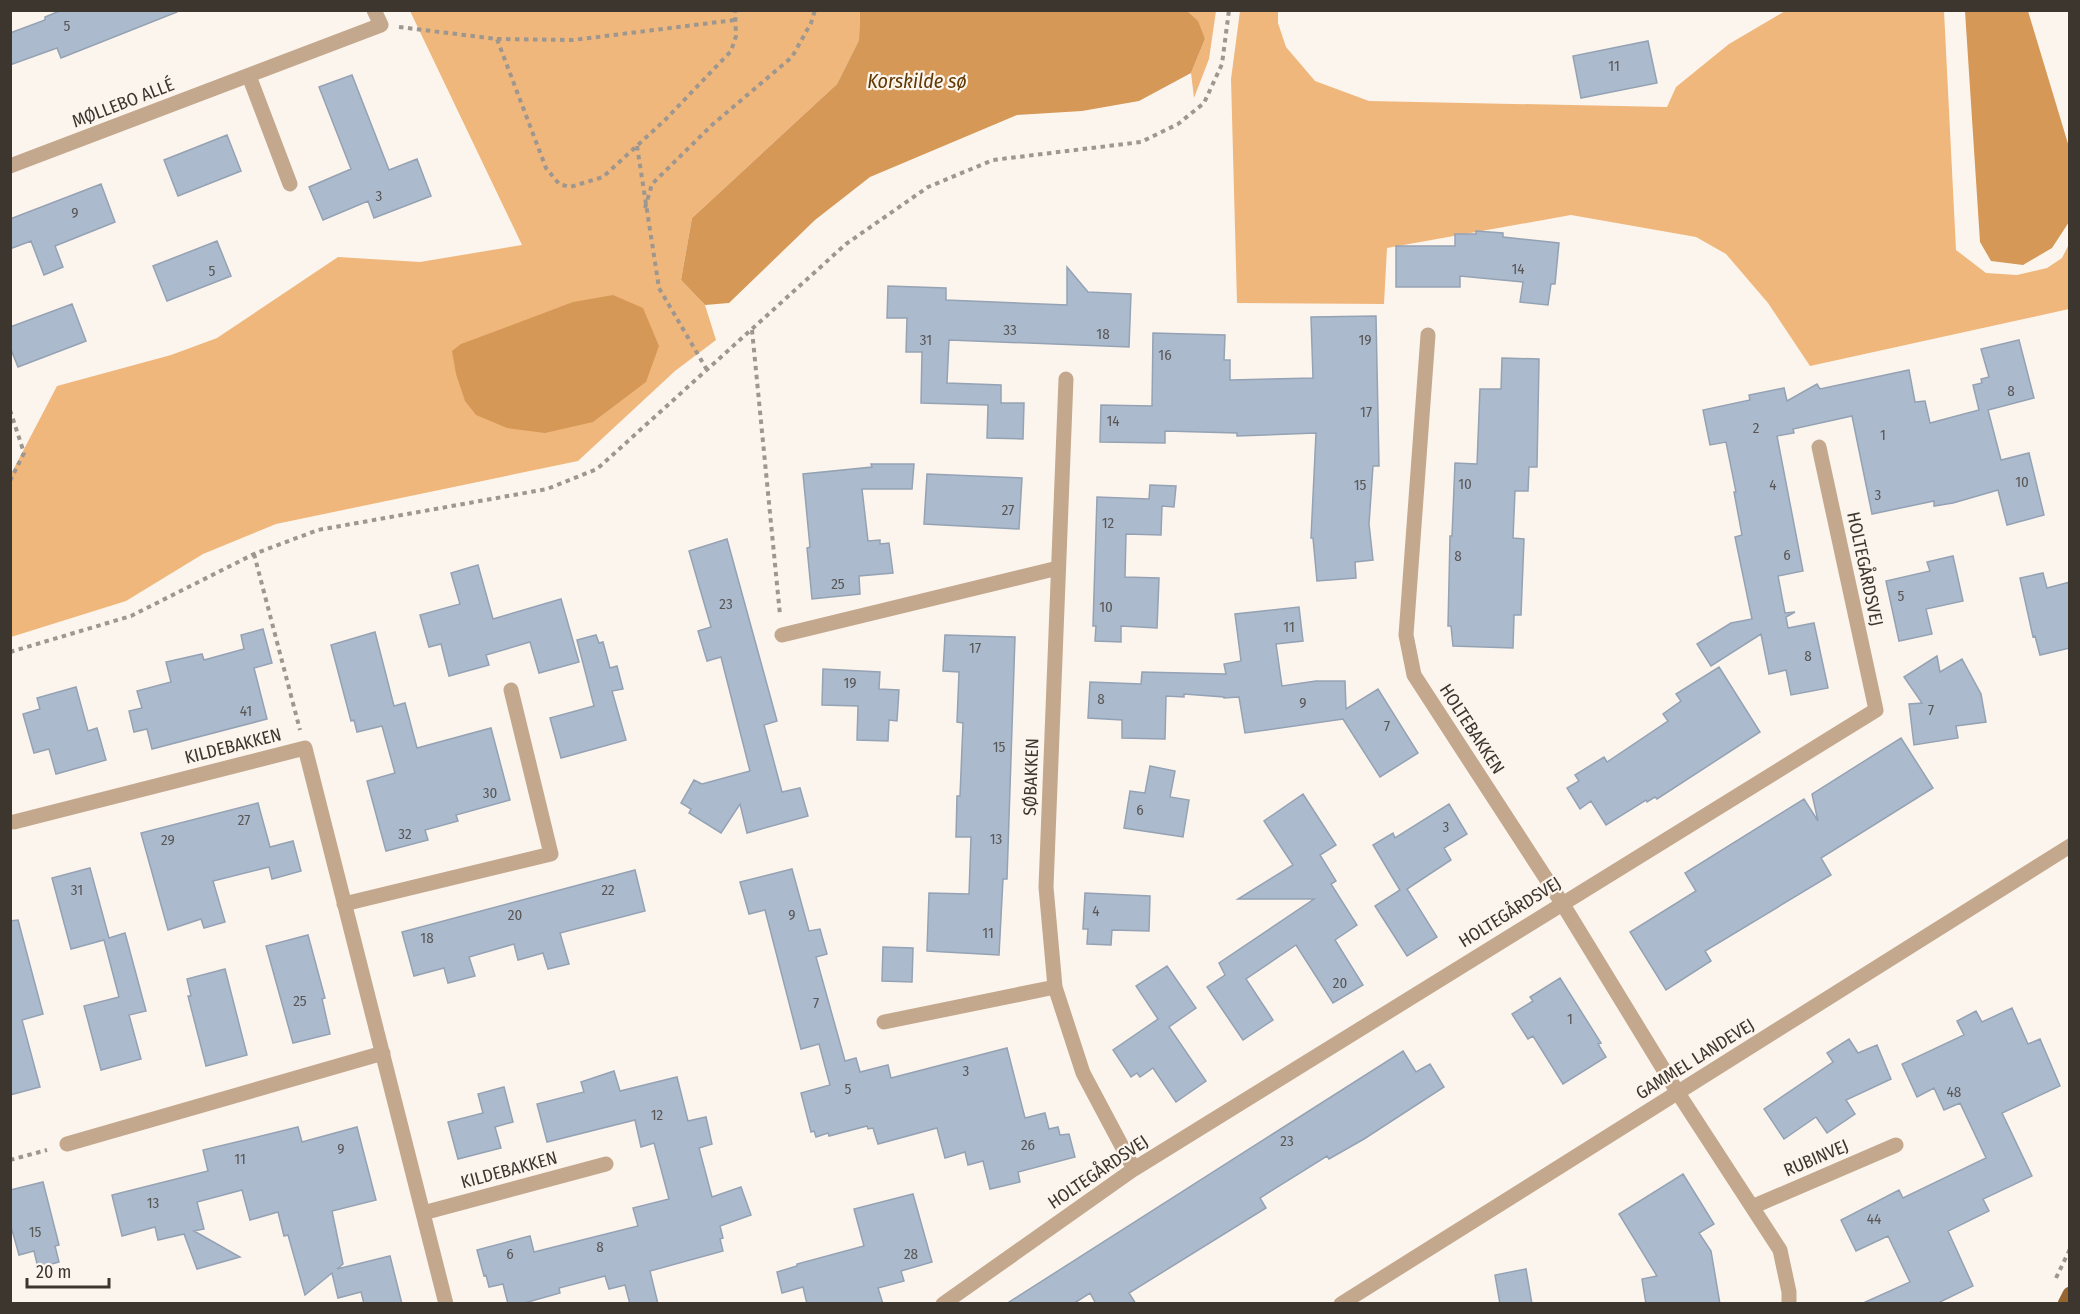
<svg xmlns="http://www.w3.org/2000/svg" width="2080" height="1314" viewBox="0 0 2080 1314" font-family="'Fira Sans Condensed',sans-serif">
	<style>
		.green { fill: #f0b77c }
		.water { fill: #d69856 }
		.building { fill: #acbacd; stroke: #94a2b4; stroke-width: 1.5 }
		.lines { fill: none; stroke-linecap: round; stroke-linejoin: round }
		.path { stroke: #9e9790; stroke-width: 4; stroke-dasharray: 4.5 4.5; stroke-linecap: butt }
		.minor { stroke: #c4a88d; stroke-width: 15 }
		.tertiary { stroke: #c4a88d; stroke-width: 15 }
		.primary { stroke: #97662f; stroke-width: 15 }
		.labels { text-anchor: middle; stroke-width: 4.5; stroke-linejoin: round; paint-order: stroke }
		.number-label { font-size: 15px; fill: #595756 }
		.street-label { font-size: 18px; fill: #3d362f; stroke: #fcf5ee }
		.water-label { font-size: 20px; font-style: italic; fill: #613902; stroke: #fcf5ee }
	</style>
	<rect width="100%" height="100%" fill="#fcf5ee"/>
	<path class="green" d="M 410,11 L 860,11 L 859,40 L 837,84 L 692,218 L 681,280 L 705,305 L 716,340 L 675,371 L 578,461 L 276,524 L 203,554 L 126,601 L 11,637 L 11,474 L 57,386 L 171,355 L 217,338 L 338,257 L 420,262 L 522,245 Z
		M 1187,11 L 1216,11 L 1209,59 L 1194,98 L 1191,73 L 1205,39 Z
		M 1240,11 L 1278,11 L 1278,23 L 1286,47 L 1315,81 L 1369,101 L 1667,107 L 1676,87 L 1729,44 L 1785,11 L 1944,11 L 1956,250 L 1986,273 L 2017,275 L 2047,268 L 2062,258 L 2069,244 L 2069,309 L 1810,366 L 1768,303 L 1726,254 L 1696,237 L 1571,215 L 1387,248 L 1384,304 L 1237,303 L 1231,79 Z"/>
	<path class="water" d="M 1187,11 L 1198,21 L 1205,39 L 1191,73 L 1139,101 L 1082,111 L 1017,115 L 870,177 L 815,220 L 729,303 L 705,305 L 681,280 L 692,218 L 837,84 L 859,40 L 860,11 Z
		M 1965,11 L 2028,11 L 2069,147 L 2069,222 L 2052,248 L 2023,265 L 1991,261 L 1980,242 Z
		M 613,295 L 643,308 L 659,346 L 646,382 L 593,422 L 545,433 L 507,428 L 476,415 L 465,401 L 456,374 L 452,351 L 461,344 L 573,302 Z"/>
	<path class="building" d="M 62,10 L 177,10 L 177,12 L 61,58 L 57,48 L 10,65 L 10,33 L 45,20 L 45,17 Z
		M 1648,41 L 1657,83 L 1581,98 L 1573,56 Z
		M 352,75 L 389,170 L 417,159 L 431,196 L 374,218 L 368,201 L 323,220 L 309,187 L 351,169 L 319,87 Z
		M 227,135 L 241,171 L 178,196 L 164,160 Z
		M 101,184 L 115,222 L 55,246 L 63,267 L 44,275 L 31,241 L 10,249 L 10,219 Z
		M 1476,231 L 1503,233 L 1503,237 L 1559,243 L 1555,284 L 1551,284 L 1548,305 L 1520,302 L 1523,282 L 1460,276 L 1460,287 L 1396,287 L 1396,246 L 1455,246 L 1455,234 L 1476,234 Z
		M 217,241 L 231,276 L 167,301 L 153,266 Z
		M 1067,267 L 1088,292 L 1131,294 L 1129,347 L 949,340 L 947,383 L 1001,385 L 1001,403 L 1024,403 L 1023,439 L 987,438 L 988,405 L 921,403 L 922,352 L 906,352 L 907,318 L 887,318 L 888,286 L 946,288 L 946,300 L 1067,305 Z
		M 72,304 L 86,341 L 18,367 L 10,347 L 10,327 Z
		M 1376,316 L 1379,466 L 1373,466 L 1369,524 L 1373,560 L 1355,562 L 1356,578 L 1317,581 L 1313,538 L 1311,538 L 1316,433 L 1237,436 L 1237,433 L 1165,431 L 1165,443 L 1100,442 L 1101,405 L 1152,406 L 1153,333 L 1225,335 L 1224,360 L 1230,360 L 1230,380 L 1313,378 L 1311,317 Z
		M 2019,340 L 2034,398 L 1988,410 L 2001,460 L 2029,453 L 2044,515 L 2007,525 L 1998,490 L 1953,503 L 1934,506 L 1934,501 L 1872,514 L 1852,416 L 1793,429 L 1794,433 L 1777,436 L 1803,571 L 1778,576 L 1785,613 L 1795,612 L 1786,617 L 1788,628 L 1814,623 L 1828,688 L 1791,695 L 1786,670 L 1769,674 L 1761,634 L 1711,666 L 1697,644 L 1731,623 L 1752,619 L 1735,537 L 1742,535 L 1734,492 L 1736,492 L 1726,442 L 1710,445 L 1703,410 L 1750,400 L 1749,395 L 1784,388 L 1787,401 L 1817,384 L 1820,389 L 1909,370 L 1915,402 L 1925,401 L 1930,423 L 1979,410 L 1973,385 L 1982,383 L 1981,379 L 1989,377 L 1981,349 Z
		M 1502,358 L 1539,359 L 1537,467 L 1529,467 L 1528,491 L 1515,491 L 1513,538 L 1524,539 L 1521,615 L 1514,615 L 1513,648 L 1453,646 L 1451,626 L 1448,626 L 1450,536 L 1452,536 L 1455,463 L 1477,464 L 1480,389 L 1501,389 Z
		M 871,464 L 914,464 L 912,489 L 862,489 L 868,541 L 880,540 L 880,544 L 889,543 L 893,573 L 859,576 L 860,594 L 812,599 L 807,548 L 810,547 L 803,474 L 872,467 Z
		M 927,474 L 1022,478 L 1019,529 L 924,524 Z
		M 1150,485 L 1176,486 L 1174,507 L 1162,506 L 1161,535 L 1126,534 L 1125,577 L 1159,578 L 1157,628 L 1121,626 L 1121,642 L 1095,641 L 1096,626 L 1093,626 L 1097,497 L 1149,499 Z
		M 727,539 L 777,721 L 764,725 L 782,792 L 800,788 L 808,816 L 747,833 L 740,804 L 721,833 L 689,813 L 691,809 L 681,803 L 694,780 L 702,784 L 750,771 L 721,657 L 707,661 L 698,631 L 711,627 L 689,551 Z
		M 1953,556 L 1963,601 L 1926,609 L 1932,634 L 1899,641 L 1886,581 L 1930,571 L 1927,562 Z
		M 478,565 L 493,619 L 561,599 L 579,662 L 539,673 L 530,642 L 486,655 L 489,665 L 449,676 L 441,644 L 429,647 L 420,615 L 460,604 L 451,573 Z
		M 2043,573 L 2047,588 L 2070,582 L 2070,648 L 2040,655 L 2035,636 L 2033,637 L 2020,578 Z
		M 1299,607 L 1303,641 L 1276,644 L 1282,686 L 1316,681 L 1345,681 L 1346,709 L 1378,689 L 1418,753 L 1380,777 L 1343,719 L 1245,733 L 1239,697 L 1224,698 L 1224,697 L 1184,694 L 1184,697 L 1166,696 L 1165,739 L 1122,738 L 1122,720 L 1088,718 L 1090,682 L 1141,684 L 1142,672 L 1226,674 L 1224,664 L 1241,661 L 1235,614 Z
		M 263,629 L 272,663 L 254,668 L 267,719 L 152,749 L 147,729 L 134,732 L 129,711 L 142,708 L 137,691 L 171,682 L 166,662 L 202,654 L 204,660 L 244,649 L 241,635 Z
		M 375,632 L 394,706 L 405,703 L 417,748 L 491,728 L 510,800 L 456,815 L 458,821 L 425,830 L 428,840 L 386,851 L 367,781 L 395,773 L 382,726 L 357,732 L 354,720 L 351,721 L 331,645 Z
		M 596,635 L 599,643 L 603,642 L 610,668 L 617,666 L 623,689 L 612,691 L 626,740 L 561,758 L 550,718 L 594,706 L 577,640 Z
		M 945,635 L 1015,637 L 1007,879 L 1003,879 L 999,955 L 927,951 L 929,893 L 969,894 L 971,837 L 956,837 L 957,796 L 960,796 L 963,723 L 957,722 L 959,672 L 943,671 Z
		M 1937,656 L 1940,672 L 1962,659 L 1981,694 L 1986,722 L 1956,726 L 1958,738 L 1914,745 L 1909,704 L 1922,703 L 1904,677 Z
		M 1719,667 L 1760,732 L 1657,799 L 1655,797 L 1647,802 L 1646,800 L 1606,825 L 1591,801 L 1580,809 L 1567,788 L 1579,781 L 1575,775 L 1604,757 L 1607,762 L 1668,721 L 1663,714 L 1681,701 L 1676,694 Z
		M 823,669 L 880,672 L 879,689 L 899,690 L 897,721 L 889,720 L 888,741 L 857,740 L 858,706 L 822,705 Z
		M 76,687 L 88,731 L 97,728 L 106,760 L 56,774 L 49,749 L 34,753 L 23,714 L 40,709 L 37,698 Z
		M 1901,738 L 1933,788 L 1821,858 L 1831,875 L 1705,951 L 1711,961 L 1666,990 L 1630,932 L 1696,891 L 1685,873 L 1804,799 L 1818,821 L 1812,794 Z
		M 1150,766 L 1175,771 L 1170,797 L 1189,800 L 1183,837 L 1124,828 L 1130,791 L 1145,793 Z
		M 1303,794 L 1336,845 L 1320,855 L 1336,881 L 1331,884 L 1357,925 L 1335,940 L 1363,985 L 1333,1003 L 1296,945 L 1246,979 L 1273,1020 L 1243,1040 L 1207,987 L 1225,975 L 1219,963 L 1314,899 L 1238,899 L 1293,865 L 1264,821 Z
		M 258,803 L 270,847 L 293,841 L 301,871 L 272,879 L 269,867 L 213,881 L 225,922 L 204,928 L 201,919 L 168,930 L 141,833 Z
		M 1449,804 L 1467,834 L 1444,848 L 1451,860 L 1407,889 L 1437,937 L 1407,956 L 1375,906 L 1400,890 L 1373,845 L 1393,833 L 1395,838 Z
		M 90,868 L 109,938 L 125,933 L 146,1011 L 129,1015 L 141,1059 L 101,1070 L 84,1006 L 119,997 L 104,940 L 71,949 L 52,878 Z
		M 792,869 L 809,931 L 820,929 L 827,954 L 816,957 L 845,1061 L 856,1058 L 860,1072 L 888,1065 L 891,1078 L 1007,1048 L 1025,1118 L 1045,1113 L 1049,1129 L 1058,1127 L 1060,1135 L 1069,1134 L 1075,1157 L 1018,1172 L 1020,1182 L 990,1189 L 983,1161 L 968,1165 L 965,1152 L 945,1158 L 937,1128 L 878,1144 L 873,1128 L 868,1129 L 867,1126 L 829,1136 L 828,1133 L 816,1137 L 814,1131 L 811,1132 L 801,1093 L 830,1085 L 819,1044 L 801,1049 L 765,910 L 749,914 L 740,882 Z
		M 635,870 L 645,911 L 560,933 L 569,964 L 548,969 L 543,953 L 518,960 L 514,944 L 469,957 L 475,976 L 448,983 L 444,968 L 414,976 L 402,932 Z
		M 1085,893 L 1150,896 L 1149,931 L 1112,930 L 1111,945 L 1087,944 L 1088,929 L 1083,929 Z
		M 18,920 L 43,1014 L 22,1020 L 40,1087 L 10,1095 L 10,921 Z
		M 308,935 L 325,998 L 322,999 L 330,1034 L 293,1043 L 266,946 Z
		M 883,947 L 913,948 L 912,982 L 882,981 Z
		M 1167,966 L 1196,1008 L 1169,1027 L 1206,1081 L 1176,1102 L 1153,1068 L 1140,1077 L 1137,1073 L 1131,1077 L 1113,1050 L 1158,1019 L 1136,986 Z
		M 225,969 L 247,1055 L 206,1066 L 188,996 L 191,996 L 187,979 Z
		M 1560,978 L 1601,1043 L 1598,1044 L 1606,1057 L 1563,1084 L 1533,1036 L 1528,1039 L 1512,1014 L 1533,1001 L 1530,997 Z
		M 2012,1008 L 2028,1044 L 2040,1039 L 2060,1086 L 2002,1113 L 2032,1176 L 1983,1199 L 1989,1211 L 1948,1231 L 1973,1286 L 1936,1304 L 1861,1304 L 1910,1282 L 1888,1236 L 1856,1251 L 1841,1220 L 1899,1190 L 1903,1198 L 1986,1158 L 1960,1103 L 1944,1110 L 1934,1088 L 1917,1097 L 1902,1064 L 1964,1035 L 1957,1021 L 1976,1011 L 1982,1022 Z
		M 1849,1039 L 1858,1053 L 1877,1045 L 1891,1079 L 1846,1100 L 1855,1114 L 1827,1133 L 1816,1117 L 1784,1139 L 1764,1109 L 1833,1062 L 1827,1053 Z
		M 1403,1051 L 1416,1072 L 1430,1064 L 1444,1087 L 1364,1139 L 1329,1159 L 1327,1156 L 1260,1198 L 1266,1208 L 1129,1293 L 1136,1304 L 1096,1304 L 1090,1293 L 1073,1304 L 1006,1304 Z
		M 614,1071 L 620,1091 L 677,1077 L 688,1121 L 706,1117 L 712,1144 L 699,1148 L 712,1197 L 741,1187 L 751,1215 L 720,1226 L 723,1238 L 720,1239 L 723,1251 L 650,1271 L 658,1304 L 630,1304 L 625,1285 L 609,1289 L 605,1276 L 559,1288 L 560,1293 L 521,1304 L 508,1304 L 503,1284 L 489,1287 L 486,1275 L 484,1276 L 477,1250 L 530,1236 L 534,1252 L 638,1226 L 633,1208 L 669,1199 L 654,1143 L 641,1147 L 635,1120 L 547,1142 L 537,1104 L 584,1092 L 581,1082 Z
		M 504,1087 L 513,1122 L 495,1127 L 501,1148 L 458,1159 L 448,1122 L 483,1113 L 478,1094 Z
		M 298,1127 L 302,1142 L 357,1127 L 376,1200 L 332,1211 L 343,1264 L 337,1269 L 390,1256 L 402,1304 L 364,1304 L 361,1292 L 338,1298 L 332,1273 L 305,1295 L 288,1235 L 284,1236 L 278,1212 L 250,1220 L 242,1190 L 197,1202 L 204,1229 L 194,1231 L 240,1257 L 197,1269 L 184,1234 L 158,1240 L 155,1227 L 122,1236 L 112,1195 L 208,1171 L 203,1150 Z
		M 1683,1174 L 1714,1224 L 1699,1233 L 1711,1251 L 1720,1304 L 1646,1304 L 1642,1279 L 1657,1276 L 1619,1214 Z
		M 43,1182 L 59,1245 L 55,1246 L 59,1262 L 38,1268 L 34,1251 L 19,1255 L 10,1223 L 10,1190 Z
		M 913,1194 L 932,1262 L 901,1271 L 904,1281 L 878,1288 L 883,1304 L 807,1304 L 803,1287 L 782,1293 L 777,1272 L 797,1266 L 797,1264 L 864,1246 L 854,1209 Z
		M 1526,1269 L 1532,1304 L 1500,1304 L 1495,1275 Z"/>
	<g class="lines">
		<path class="path" d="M 399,27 L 497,39 L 546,168 L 559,184 L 570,187 L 603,177 L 665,120 L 731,51 L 736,36 L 735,10
			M 497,39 L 573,40 L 735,20
			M 637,146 L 659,288 L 707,370
			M 645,208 L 652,184 L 712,125 L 792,57 L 811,23 L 815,10
			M 752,330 L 780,615
			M 10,410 L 24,453 L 10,481
			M 254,554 L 300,730
			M 10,652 L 131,616 L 254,554 L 318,530 L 547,489 L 597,469 L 846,244 L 928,187 L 993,160 L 1141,142 L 1178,124 L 1204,103 L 1222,64 L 1229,10
			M 10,1160 L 47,1150
			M 2056,1278 L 2070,1249"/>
		<path class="minor" d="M 249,76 L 290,184
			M 10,166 L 381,25 L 374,10
			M 1428,335 L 1406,635 L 1414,675 L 1562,903 L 1678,1093 L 1780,1250 L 1789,1292 L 1789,1304
			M 1066,379 L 1046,887 L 1055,987 L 1083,1073 L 1134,1169
			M 782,635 L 1058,568
			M 14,822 L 305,748 L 446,1304
			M 344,904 L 551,854 L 511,690
			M 884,1022 L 1055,987
			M 67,1144 L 383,1053
			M 1752,1207 L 1896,1145
			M 423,1213 L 606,1164
			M 943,1304 L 1134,1169 L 1876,710 L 1819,447"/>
		<path class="tertiary" d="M 1341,1304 L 2070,846"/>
		<path class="primary" d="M 2065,1304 L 2070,1294"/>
	</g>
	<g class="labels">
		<g class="number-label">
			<text x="67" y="31">5</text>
			<text x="1614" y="71">11</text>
			<text x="379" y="201">3</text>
			<text x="75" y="218">9</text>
			<text x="1518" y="274">14</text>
			<text x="212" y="276">5</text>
			<text x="1010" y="335">33</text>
			<text x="1103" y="339">18</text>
			<text x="926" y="345">31</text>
			<text x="1365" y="345">19</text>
			<text x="1165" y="360">16</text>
			<text x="2011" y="396">8</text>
			<text x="1366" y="417">17</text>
			<text x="1113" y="426">14</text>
			<text x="1756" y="433">2</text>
			<text x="1883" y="440">1</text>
			<text x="2022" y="487">10</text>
			<text x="1465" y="489">10</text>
			<text x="1360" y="490">15</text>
			<text x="1773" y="490">4</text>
			<text x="1878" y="500">3</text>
			<text x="1008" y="515">27</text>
			<text x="1108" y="528">12</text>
			<text x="1787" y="560">6</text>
			<text x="1458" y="561">8</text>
			<text x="838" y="589">25</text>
			<text x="1901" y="601">5</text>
			<text x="726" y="609">23</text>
			<text x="1106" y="612">10</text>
			<text x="1289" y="632">11</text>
			<text x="975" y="653">17</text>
			<text x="1808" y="661">8</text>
			<text x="850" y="688">19</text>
			<text x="1101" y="704">8</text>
			<text x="1303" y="708">9</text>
			<text x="1931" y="715">7</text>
			<text x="246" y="716">41</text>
			<text x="1387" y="731">7</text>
			<text x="999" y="752">15</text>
			<text x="490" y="798">30</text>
			<text x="1140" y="815">6</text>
			<text x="244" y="825">27</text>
			<text x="1446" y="832">3</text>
			<text x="405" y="839">32</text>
			<text x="996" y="844">13</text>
			<text x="168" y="845">29</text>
			<text x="77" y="895">31</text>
			<text x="608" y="895">22</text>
			<text x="1096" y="916">4</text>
			<text x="515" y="920">20</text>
			<text x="792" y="920">9</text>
			<text x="988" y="938">11</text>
			<text x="427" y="943">18</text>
			<text x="1340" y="988">20</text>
			<text x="300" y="1006">25</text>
			<text x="816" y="1008">7</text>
			<text x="1570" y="1024">1</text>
			<text x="966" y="1076">3</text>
			<text x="848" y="1094">5</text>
			<text x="1954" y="1097">48</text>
			<text x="657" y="1120">12</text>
			<text x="1287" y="1146">23</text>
			<text x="1028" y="1150">26</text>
			<text x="341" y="1154">9</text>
			<text x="240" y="1164">11</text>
			<text x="153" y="1208">13</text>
			<text x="1874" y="1224">44</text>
			<text x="35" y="1237">15</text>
			<text x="600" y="1252">8</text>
			<text x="510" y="1259">6</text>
			<text x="911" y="1259">28</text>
		</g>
		<g class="street-label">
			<text transform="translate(123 103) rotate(-21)" y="6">MØLLEBO ALLÉ</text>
			<text transform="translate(1865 569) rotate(78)" y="6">HOLTEGÅRDSVEJ</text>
			<text transform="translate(1472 729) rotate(57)" y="6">HOLTEBAKKEN</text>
			<text transform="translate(233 746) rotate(-14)" y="6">KILDEBAKKEN</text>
			<text transform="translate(1031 777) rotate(-88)" y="6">SØBAKKEN</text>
			<text transform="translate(1510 912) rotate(-32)" y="6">HOLTEGÅRDSVEJ</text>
			<text transform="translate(1695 1059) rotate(-32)" y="6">GAMMEL LANDEVEJ</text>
			<text transform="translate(1816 1158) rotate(-23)" y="6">RUBINVEJ</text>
			<text transform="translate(509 1170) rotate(-15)" y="6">KILDEBAKKEN</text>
			<text transform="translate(1098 1172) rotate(-34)" y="6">HOLTEGÅRDSVEJ</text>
		</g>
		<g class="water-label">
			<text x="917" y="88">Korskilde sø</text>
		</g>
	</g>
	<rect width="2080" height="1314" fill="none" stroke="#3d362f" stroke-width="24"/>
	<path d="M27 1278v9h82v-9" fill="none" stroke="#3d362f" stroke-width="3"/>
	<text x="36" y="1278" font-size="18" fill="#3d362f" stroke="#fcf5ee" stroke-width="4.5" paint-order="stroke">20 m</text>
</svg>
